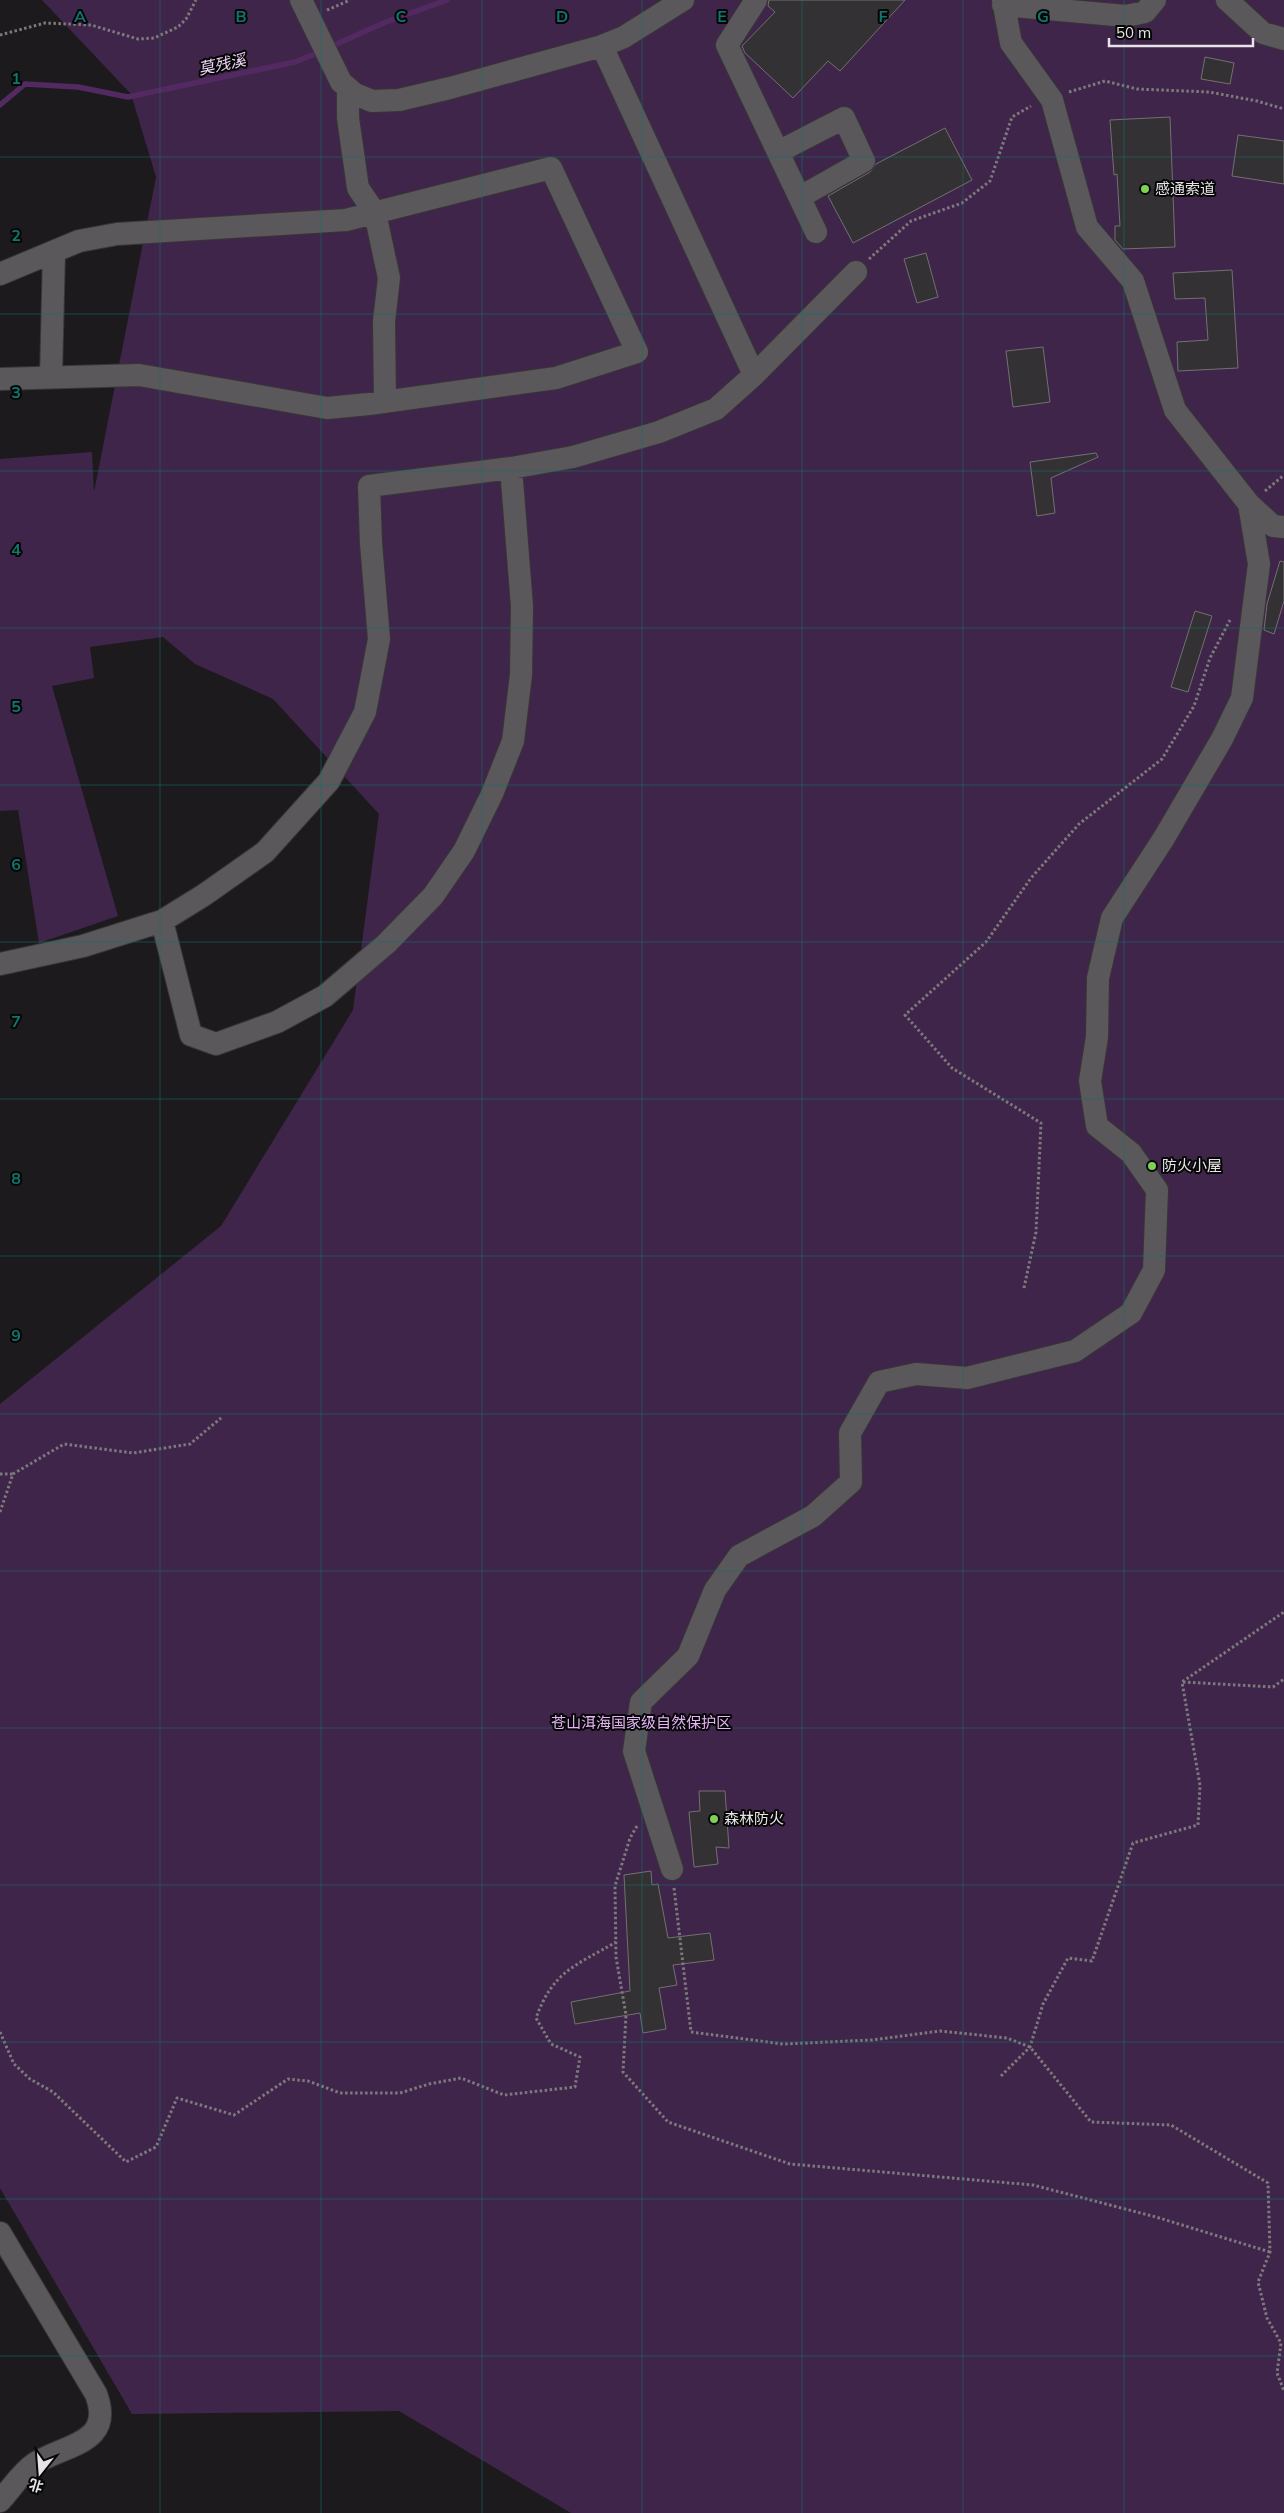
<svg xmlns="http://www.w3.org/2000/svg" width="1284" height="2513" viewBox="0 0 1284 2513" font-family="Mulish,'Noto Sans SC',sans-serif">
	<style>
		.green { fill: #40254a }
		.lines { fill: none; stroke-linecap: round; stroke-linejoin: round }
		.stream { stroke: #532962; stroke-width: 5.5 }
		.building { fill: #333134; stroke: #727073 }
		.minor-casing { stroke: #383638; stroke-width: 24 }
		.path { stroke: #7c7a7c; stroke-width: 3; stroke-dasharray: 2.5 2.5; stroke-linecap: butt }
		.minor { stroke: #5a585b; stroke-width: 22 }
		.grid { fill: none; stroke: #0f766e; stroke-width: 1; stroke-opacity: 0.55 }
		.poi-dot { fill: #7dd154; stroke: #060606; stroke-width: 2 }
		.labels { text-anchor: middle; stroke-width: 4; stroke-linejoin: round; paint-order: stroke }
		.poi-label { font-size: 15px; fill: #e6e4e6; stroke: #060606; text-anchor: start }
		.park-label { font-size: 15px; fill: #e6b4f9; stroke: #060606 }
		.water-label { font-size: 16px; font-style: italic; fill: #eed4f7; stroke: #060606 }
		.grid-label { font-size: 16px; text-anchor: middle; font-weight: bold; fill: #0f766e; stroke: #060606; stroke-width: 4; stroke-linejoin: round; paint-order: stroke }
	</style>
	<rect width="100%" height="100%" fill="#1c1a1d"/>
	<path class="green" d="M 42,0 L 1284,0 L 1284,2513 L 571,2513 L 399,2411 L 132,2414 L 0,2188 L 0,1404 L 221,1226 L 353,1010 L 379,814 L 273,699 L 195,664 L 163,637 L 90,647 L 94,678 L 52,686 L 118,916 L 39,943 L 18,810 L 0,811 L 0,459 L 92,452 L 94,492 L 156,177 L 131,94 Z"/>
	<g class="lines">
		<path class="stream" d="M 330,47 L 386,22 L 447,0
			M 0,105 L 25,84 L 78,87 L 128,97 L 295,62 L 322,51"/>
	</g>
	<path class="building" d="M 769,0 L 905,0 L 840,71 L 828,61 L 793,98 L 745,53 L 742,46 L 775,12 L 768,6 Z
		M 1205,57 L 1234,63 L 1230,84 L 1201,79 Z
		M 1170,117 L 1175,247 L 1123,249 L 1115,240 L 1115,226 L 1120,226 L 1117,174 L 1114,175 L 1110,120 Z
		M 945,128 L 972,180 L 853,243 L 828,196 L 870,172 L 876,164 Z
		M 1238,135 L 1284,141 L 1284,184 L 1232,176 Z
		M 926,253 L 938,297 L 917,303 L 904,259 Z
		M 1232,270 L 1238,368 L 1178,371 L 1177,342 L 1208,340 L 1205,298 L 1175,299 L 1173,273 Z
		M 1043,347 L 1050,402 L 1013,407 L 1006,351 Z
		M 1096,453 L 1098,457 L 1051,478 L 1055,513 L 1037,516 L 1030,462 Z
		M 1280,561 L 1284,562 L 1284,601 L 1274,634 L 1264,630 L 1267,604 Z
		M 1195,611 L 1212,616 L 1188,692 L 1171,687 Z
		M 699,1791 L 725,1791 L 729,1848 L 716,1847 L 718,1864 L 694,1867 L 689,1812 L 700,1811 Z
		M 651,1871 L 652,1885 L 658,1884 L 668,1938 L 710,1933 L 714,1960 L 673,1965 L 677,1985 L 659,1988 L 666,2029 L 643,2033 L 640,2013 L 575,2024 L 571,2002 L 630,1991 L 624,1875 Z"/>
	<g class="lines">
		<defs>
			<path id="minor" d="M 301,0 L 341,82 L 355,94 L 372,101 L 399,100 L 450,88 L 602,46 L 624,37 L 683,0
				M 756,0 L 727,45 L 816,232
				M 1003,0 L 1011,43 L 1052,100 L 1087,227 L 1133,281 L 1175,410 L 1249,504 L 1273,526 L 1284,527
				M 1227,0 L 1263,33 L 1284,39
				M 1003,5 L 1126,16 L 1145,12 L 1155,0
				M 602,46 L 754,375
				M 348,89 L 348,118 L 358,188 L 375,213 L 389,278 L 384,321 L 385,402
				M 778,152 L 844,118 L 864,161 L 800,197
				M 0,274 L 79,241 L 117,234 L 346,220 L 551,168 L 637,352 L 556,378 L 369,404 L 327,408 L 139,375 L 0,379
				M 51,377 L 54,252
				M 162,921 L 191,1035 L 216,1044 L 277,1022 L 325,996 L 386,944 L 433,896 L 464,851 L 492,794 L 513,741 L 521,675 L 522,606 L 511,468
				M 0,964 L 83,946 L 162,921 L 204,895 L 265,852 L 329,781 L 365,712 L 379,639 L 371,543 L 369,486 L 511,468 L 573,457 L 659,432 L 716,409 L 754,375 L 856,272
				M 672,1869 L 634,1751 L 641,1702 L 688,1656 L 715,1590 L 739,1556 L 813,1516 L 851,1482 L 850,1433 L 879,1382 L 916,1374 L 967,1378 L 1075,1351 L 1131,1313 L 1154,1270 L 1157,1190 L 1131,1153 L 1097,1126 L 1090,1081 L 1097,1037 L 1098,978 L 1112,918 L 1164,838 L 1222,739 L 1242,698 L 1259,564 L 1249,504
				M 0,2233 L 96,2394 C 115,2444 65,2444 34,2464 C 21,2473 11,2489 0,2501"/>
		</defs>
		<use href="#minor" class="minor-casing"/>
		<path class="path" d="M 327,10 L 350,0
			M 0,35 L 45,23 L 91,25 L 138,39 L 154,38 L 178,27 L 186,19 L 196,0
			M 1069,92 L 1105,81 L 1137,89 L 1209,92 L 1257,101 L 1284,109
			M 869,259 L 911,221 L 962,203 L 990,181 L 1012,117 L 1031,106
			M 1265,491 L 1284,475
			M 1024,1288 L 1036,1232 L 1041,1123 L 952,1068 L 905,1015 L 986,942 L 1031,878 L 1079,824 L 1162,759 L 1194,706 L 1210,658 L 1230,620
			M 0,1474 L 13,1474
			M 0,1512 L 13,1474 L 64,1444 L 133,1453 L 190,1444 L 221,1418
			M 1183,1682 L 1273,1687 L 1284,1679
			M 637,1826 L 630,1838 L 615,1886 L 616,1957 L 626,2015 L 623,2072 L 668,2122 L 790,2164 L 1033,2185 L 1156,2217 L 1270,2252
			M 674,1888 L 691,2032 L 783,2044 L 872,2040 L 940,2031 L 1007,2038 L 1030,2047 L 1091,2122 L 1171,2125 L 1268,2183 L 1270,2252 L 1258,2282 L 1267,2318 L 1281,2343 L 1277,2373 L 1284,2391
			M 0,2032 L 14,2064 L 30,2079 L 53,2092 L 126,2162 L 156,2147 L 177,2098 L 234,2115 L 288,2079 L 308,2081 L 340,2093 L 400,2093 L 429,2084 L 461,2078 L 504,2095 L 575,2087 L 580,2057 L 551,2044 L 536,2018 C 553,1971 575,1966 616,1942
			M 1001,2076 L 1030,2047 L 1043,2004 L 1068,1958 L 1092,1961 L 1133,1843 L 1198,1825 L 1200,1785 L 1182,1682 L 1284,1612"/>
		<use href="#minor" class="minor"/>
	</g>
	<path class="grid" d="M 160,0 L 160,2513M 321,0 L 321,2513M 482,0 L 482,2513M 642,0 L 642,2513M 802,0 L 802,2513M 963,0 L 963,2513M 1124,0 L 1124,2513M 0,157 L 1284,157M 0,314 L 1284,314M 0,471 L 1284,471M 0,628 L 1284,628M 0,785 L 1284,785M 0,942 L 1284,942M 0,1099 L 1284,1099M 0,1256 L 1284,1256M 0,1414 L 1284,1414M 0,1571 L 1284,1571M 0,1728 L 1284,1728M 0,1885 L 1284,1885M 0,2042 L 1284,2042M 0,2199 L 1284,2199M 0,2356 L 1284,2356"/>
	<g class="poi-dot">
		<circle cx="1145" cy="189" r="5"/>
		<circle cx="1152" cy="1166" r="5"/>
		<circle cx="714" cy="1819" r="5"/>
	</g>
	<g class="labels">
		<g class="poi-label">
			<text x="1155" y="194">感通索道</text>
			<text x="1162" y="1171">防火小屋</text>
			<text x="724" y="1824">森林防火</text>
		</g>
		<g class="park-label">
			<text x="641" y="1728">苍山洱海国家级自然保护区</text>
		</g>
		<g class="water-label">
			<text transform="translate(222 64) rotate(-12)" y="6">莫残溪</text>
		</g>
	</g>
	<g class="grid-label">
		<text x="80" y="22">A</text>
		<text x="241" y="22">B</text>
		<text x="401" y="22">C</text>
		<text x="562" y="22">D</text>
		<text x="722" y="22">E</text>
		<text x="883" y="22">F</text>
		<text x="1043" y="22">G</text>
		<text x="16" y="84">1</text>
		<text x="16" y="241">2</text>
		<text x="16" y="398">3</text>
		<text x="16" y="555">4</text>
		<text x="16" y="712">5</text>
		<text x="16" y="870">6</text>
		<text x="16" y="1027">7</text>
		<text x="16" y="1184">8</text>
		<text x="16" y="1341">9</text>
	</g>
	<g transform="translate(40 2473) rotate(197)" stroke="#060606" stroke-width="4" paint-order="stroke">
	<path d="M0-4L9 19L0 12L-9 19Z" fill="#e6e4e6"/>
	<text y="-8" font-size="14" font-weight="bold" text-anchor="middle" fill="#e6e4e6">北</text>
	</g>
	<path d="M1109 38v8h144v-8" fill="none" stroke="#e6e4e6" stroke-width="2.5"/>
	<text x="1116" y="38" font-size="15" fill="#e6e4e6" stroke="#060606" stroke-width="4" paint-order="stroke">50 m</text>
</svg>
